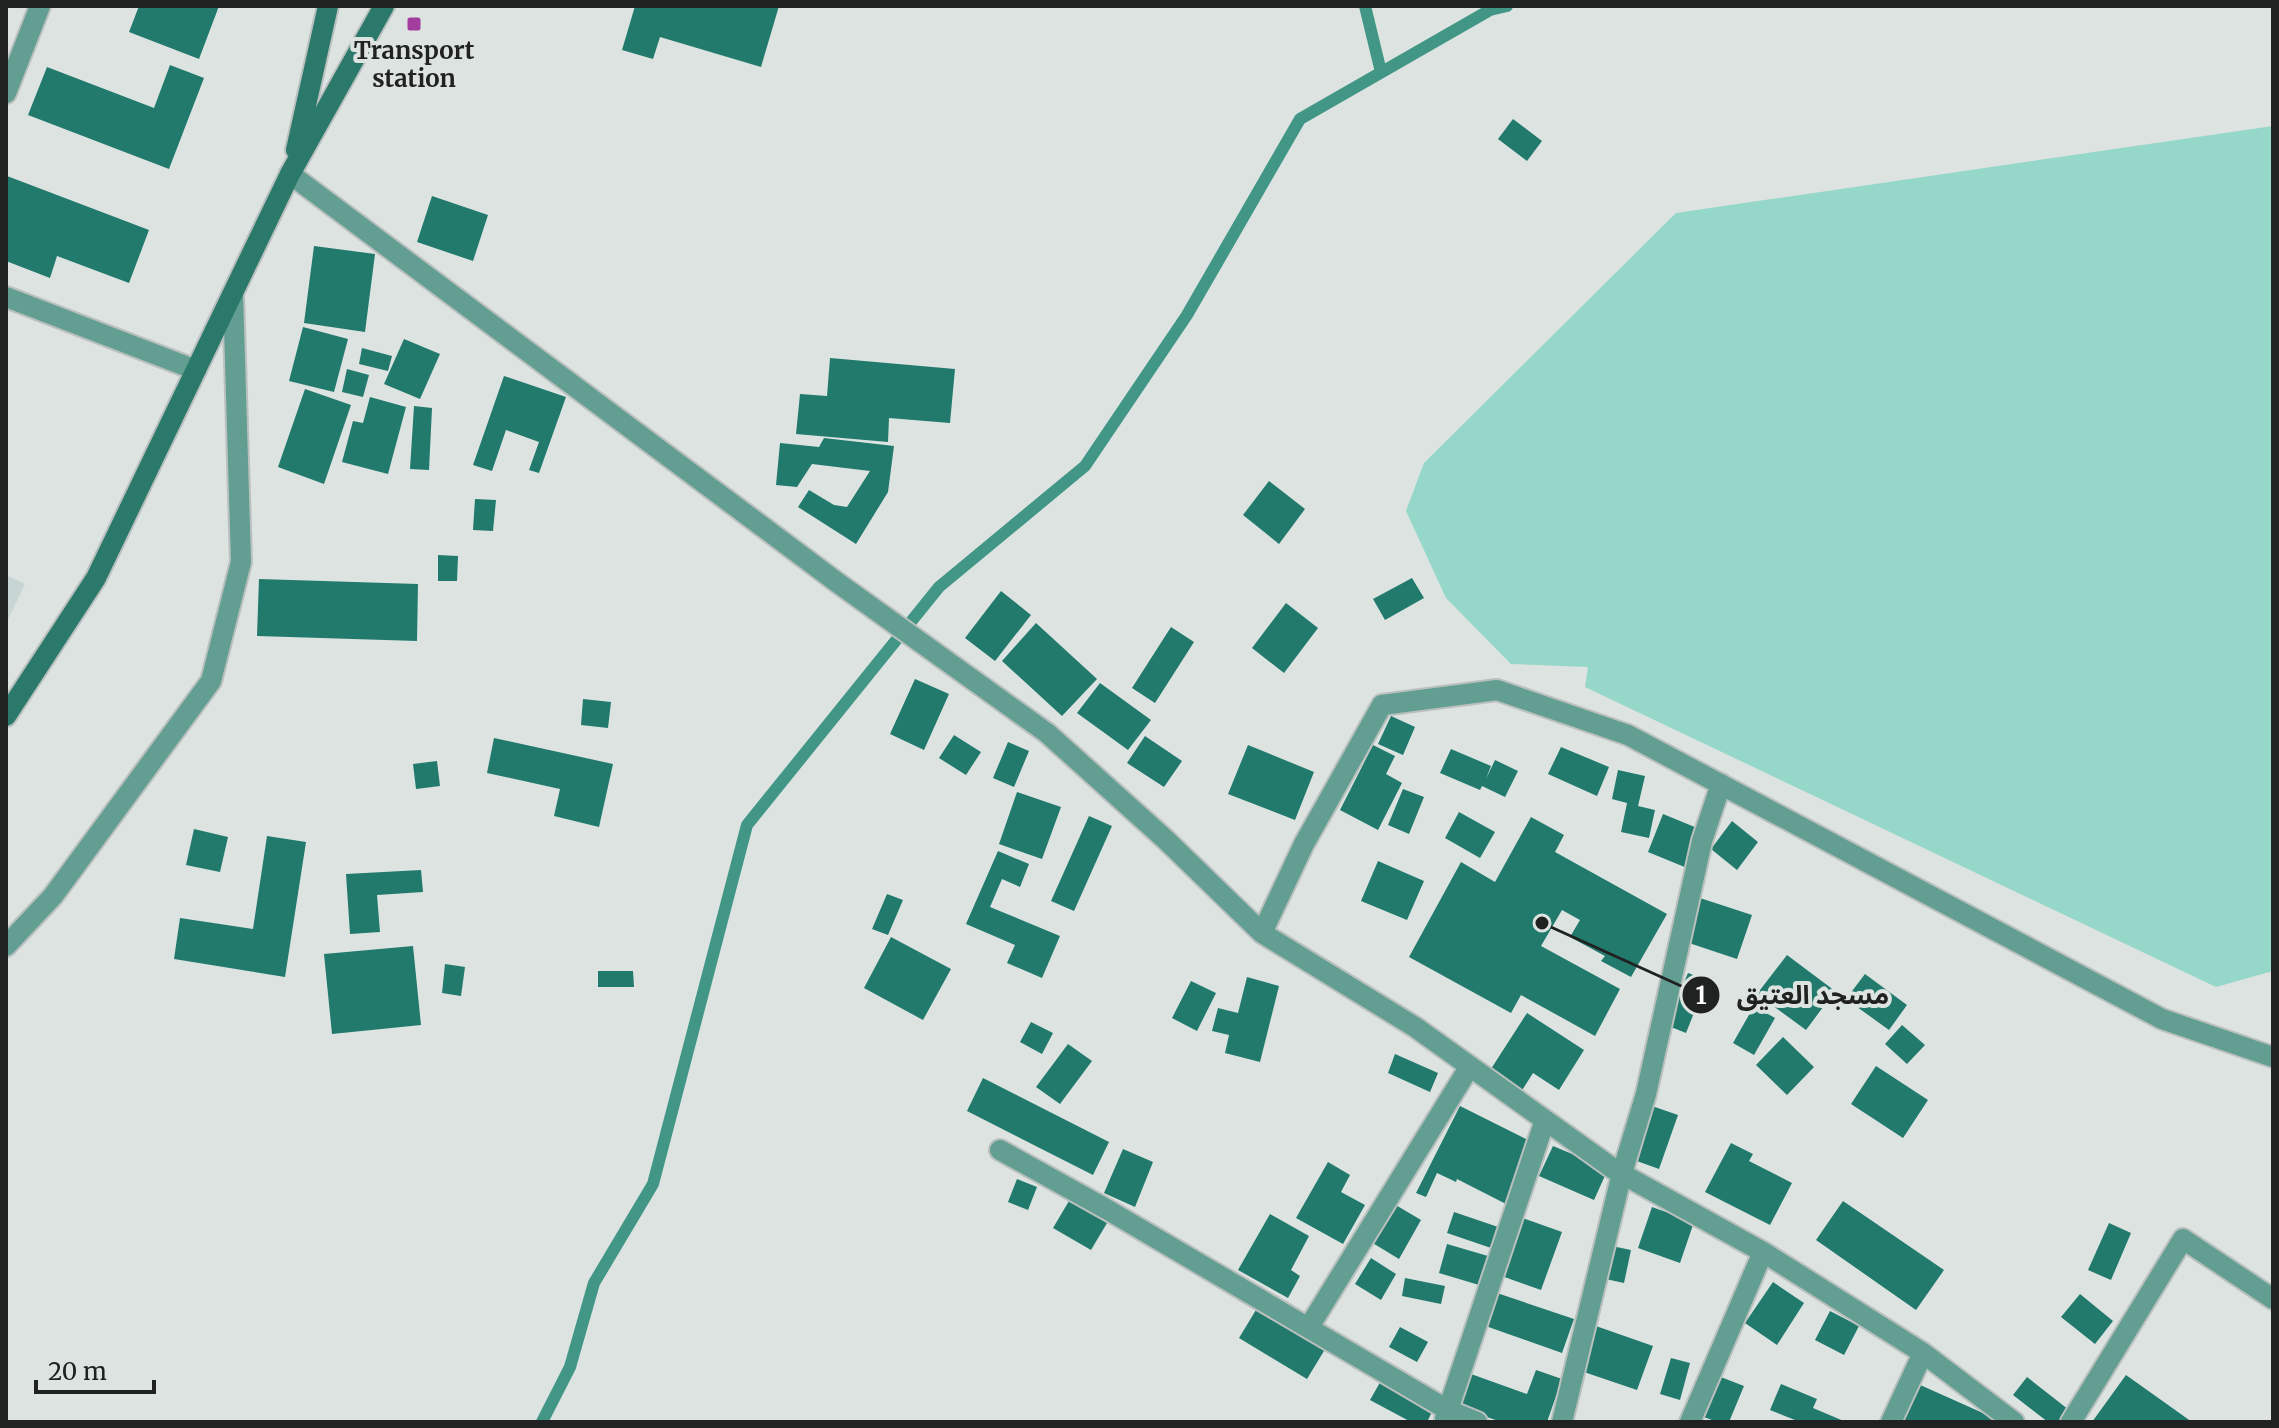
<svg xmlns="http://www.w3.org/2000/svg" width="2279" height="1428" viewBox="0 0 2279 1428" font-family="Merriweather,'Noto Sans Arabic',serif">
	<style>
		.built { fill: #c8d6d3 }
		.green { fill: #95d7c9 }
		.lines { fill: none; stroke-linecap: round; stroke-linejoin: round }
		.stream { stroke: #429686; stroke-width: 12 }
		.building { fill: #217a6c }
		.street-casing { stroke: #bac0be; stroke-width: 24 }
		.secondary-casing { stroke: #bac0be; stroke-width: 24 }
		.street { stroke: #629e91; stroke-width: 20 }
		.secondary { stroke: #2a796b; stroke-width: 20 }
		.poi-dot { fill: #a33c9f; stroke: #dce3e1; stroke-width: 3 }
		.labels { text-anchor: middle; stroke-width: 8; stroke-linejoin: round; paint-order: stroke }
		.poi-label { font-size: 24px; font-weight: bold; fill: #202221; stroke: #dce3e1 }
		.leader { fill: none; stroke: #202221; stroke-width: 3 }
		.callout-dot { fill: #202221; stroke: #dce3e1; stroke-width: 3 }
		.mark-label { font-size: 24px; text-anchor: middle; font-weight: bold; fill: #fff }
		.callout-label { font-size: 26px; text-anchor: middle; font-weight: bold; fill: #202221; stroke: #dce3e1; stroke-width: 8; stroke-linejoin: round; paint-order: stroke }
	</style>
	<rect width="100%" height="100%" fill="#dce3e1"/>
	<path class="built" d="M 6,575 L 25,584 L 6,624 Z"/>
	<path class="green" d="M 2273,126 L 2273,971 L 2216,987 L 1585,687 L 1588,667 L 1511,664 L 1446,598 L 1406,511 L 1424,463 L 1676,213 Z"/>
	<g class="lines">
		<path class="stream" d="M 1365,6 L 1381,72
			M 542,1422 L 570,1367 L 594,1283 L 653,1184 L 747,825 L 939,587 L 1085,466 L 1187,315 L 1300,119 L 1490,10 L 1507,6"/>
	</g>
	<path class="building" d="M 139,6 L 219,6 L 199,59 L 129,32 Z
		M 635,6 L 779,6 L 761,67 L 660,37 L 653,59 L 622,50 Z
		M 170,65 L 204,78 L 169,169 L 28,115 L 47,67 L 154,108 Z
		M 1513,119 L 1542,141 L 1527,161 L 1498,139 Z
		M 7,176 L 149,230 L 129,283 L 57,256 L 50,278 L 6,261 Z
		M 432,196 L 488,215 L 473,261 L 417,242 Z
		M 314,246 L 375,254 L 365,332 L 304,323 Z
		M 303,327 L 348,339 L 334,392 L 289,381 Z
		M 404,339 L 440,354 L 420,399 L 384,384 Z
		M 362,348 L 392,356 L 388,371 L 359,364 Z
		M 830,358 L 955,369 L 950,423 L 889,418 L 888,442 L 796,434 L 800,394 L 827,396 Z
		M 347,369 L 369,375 L 363,397 L 342,392 Z
		M 504,376 L 566,397 L 539,473 L 529,470 L 539,442 L 506,430 L 492,471 L 473,465 Z
		M 305,389 L 351,405 L 324,484 L 278,467 Z
		M 370,397 L 406,407 L 388,474 L 342,462 L 353,421 L 363,423 Z
		M 414,406 L 432,408 L 429,470 L 410,469 Z
		M 824,438 L 894,446 L 888,492 L 856,544 L 798,507 L 809,490 L 834,505 L 847,507 L 870,471 L 812,464 L 797,487 L 776,485 L 780,443 L 819,447 Z
		M 1269,481 L 1305,509 L 1279,544 L 1243,515 Z
		M 475,499 L 496,500 L 493,531 L 473,530 Z
		M 438,555 L 458,556 L 457,581 L 438,581 Z
		M 1412,578 L 1424,598 L 1385,620 L 1373,599 Z
		M 259,579 L 418,584 L 417,641 L 257,636 Z
		M 1001,591 L 1031,615 L 995,661 L 965,638 Z
		M 1286,603 L 1318,628 L 1284,673 L 1252,648 Z
		M 1036,623 L 1097,679 L 1062,716 L 1002,661 Z
		M 1171,627 L 1194,642 L 1155,703 L 1132,688 Z
		M 915,679 L 949,694 L 924,750 L 890,734 Z
		M 1100,683 L 1151,720 L 1128,750 L 1077,713 Z
		M 583,699 L 611,702 L 608,728 L 581,725 Z
		M 1391,716 L 1415,727 L 1403,755 L 1378,744 Z
		M 954,735 L 981,752 L 966,775 L 939,758 Z
		M 1145,736 L 1182,761 L 1164,787 L 1127,763 Z
		M 494,738 L 613,764 L 599,827 L 554,816 L 560,789 L 487,773 Z
		M 1008,742 L 1029,751 L 1014,787 L 993,778 Z
		M 1248,745 L 1314,772 L 1295,820 L 1228,794 Z
		M 1373,745 L 1395,756 L 1386,774 L 1402,783 L 1378,830 L 1340,810 Z
		M 1561,747 L 1609,767 L 1597,796 L 1548,774 Z
		M 1451,749 L 1491,766 L 1486,779 L 1495,760 L 1518,771 L 1505,797 L 1482,786 L 1480,790 L 1440,773 Z
		M 437,761 L 440,786 L 416,789 L 413,764 Z
		M 1618,770 L 1645,776 L 1638,806 L 1655,810 L 1649,838 L 1621,832 L 1627,803 L 1612,799 Z
		M 1403,789 L 1424,797 L 1409,834 L 1388,825 Z
		M 1017,792 L 1061,807 L 1042,859 L 999,844 Z
		M 1459,812 L 1495,832 L 1480,858 L 1445,838 Z
		M 1663,814 L 1702,830 L 1687,868 L 1648,852 Z
		M 1089,816 L 1112,826 L 1074,911 L 1051,901 Z
		M 1531,817 L 1564,835 L 1555,852 L 1667,914 L 1631,977 L 1601,961 L 1605,956 L 1570,937 L 1580,920 L 1562,910 L 1541,946 L 1620,989 L 1595,1036 L 1521,995 L 1511,1013 L 1409,957 L 1461,862 L 1495,882 Z
		M 1732,821 L 1758,842 L 1737,870 L 1711,849 Z
		M 194,829 L 228,837 L 220,872 L 186,865 Z
		M 267,836 L 306,842 L 285,977 L 174,959 L 180,918 L 253,929 Z
		M 998,851 L 1029,864 L 1020,887 L 1002,879 L 990,907 L 1060,936 L 1042,978 L 1007,963 L 1015,945 L 966,924 Z
		M 1378,861 L 1424,881 L 1407,920 L 1361,901 Z
		M 421,870 L 423,892 L 377,895 L 380,932 L 350,934 L 346,874 Z
		M 887,894 L 903,900 L 888,935 L 872,929 Z
		M 1700,898 L 1752,915 L 1737,959 L 1686,942 Z
		M 891,937 L 951,969 L 923,1020 L 864,988 Z
		M 413,946 L 421,1025 L 332,1034 L 324,954 Z
		M 1787,955 L 1835,991 L 1806,1030 L 1757,994 Z
		M 445,964 L 465,967 L 461,996 L 442,993 Z
		M 598,971 L 633,971 L 634,987 L 598,987 Z
		M 1688,973 L 1707,980 L 1686,1033 L 1666,1025 Z
		M 1865,974 L 1907,1005 L 1889,1030 L 1846,999 Z
		M 1247,977 L 1279,986 L 1260,1062 L 1225,1053 L 1229,1035 L 1212,1031 L 1218,1008 L 1238,1013 Z
		M 1191,981 L 1216,993 L 1197,1031 L 1172,1018 Z
		M 1754,1006 L 1775,1018 L 1754,1055 L 1733,1043 Z
		M 1527,1013 L 1584,1050 L 1559,1090 L 1533,1073 L 1521,1092 L 1489,1072 Z
		M 1031,1022 L 1053,1033 L 1042,1054 L 1020,1042 Z
		M 1902,1025 L 1925,1045 L 1907,1064 L 1885,1044 Z
		M 1783,1037 L 1814,1067 L 1787,1095 L 1756,1065 Z
		M 1068,1044 L 1092,1061 L 1060,1104 L 1036,1087 Z
		M 1395,1054 L 1438,1073 L 1430,1092 L 1388,1073 Z
		M 1876,1066 L 1928,1100 L 1903,1138 L 1851,1104 Z
		M 983,1078 L 1109,1142 L 1093,1175 L 967,1111 Z
		M 1460,1106 L 1532,1142 L 1518,1170 L 1522,1172 L 1506,1204 L 1457,1179 L 1456,1182 L 1437,1173 L 1426,1197 L 1416,1193 Z
		M 1652,1106 L 1678,1115 L 1659,1169 L 1634,1160 Z
		M 1731,1143 L 1753,1154 L 1749,1161 L 1792,1183 L 1770,1225 L 1705,1192 Z
		M 1553,1146 L 1608,1169 L 1594,1200 L 1539,1176 Z
		M 1123,1149 L 1153,1162 L 1135,1207 L 1104,1193 Z
		M 1328,1162 L 1350,1175 L 1341,1192 L 1365,1205 L 1343,1244 L 1296,1218 Z
		M 1017,1179 L 1037,1187 L 1028,1210 L 1008,1202 Z
		M 1069,1201 L 1107,1223 L 1091,1250 L 1053,1228 Z
		M 1843,1201 L 1944,1270 L 1916,1310 L 1816,1240 Z
		M 1394,1204 L 1421,1220 L 1399,1259 L 1371,1242 Z
		M 1652,1207 L 1694,1222 L 1680,1263 L 1638,1248 Z
		M 1454,1212 L 1504,1229 L 1497,1250 L 1447,1233 Z
		M 1270,1214 L 1309,1236 L 1291,1270 L 1300,1276 L 1288,1298 L 1238,1270 Z
		M 1520,1217 L 1562,1232 L 1541,1290 L 1499,1275 Z
		M 2109,1223 L 2131,1233 L 2111,1280 L 2088,1270 Z
		M 1447,1244 L 1488,1256 L 1479,1285 L 1439,1273 Z
		M 1607,1245 L 1631,1250 L 1624,1283 L 1601,1278 Z
		M 1371,1258 L 1396,1274 L 1381,1300 L 1355,1284 Z
		M 1405,1278 L 1445,1286 L 1441,1304 L 1402,1296 Z
		M 1773,1282 L 1804,1303 L 1777,1345 L 1745,1323 Z
		M 1491,1291 L 1574,1319 L 1562,1353 L 1480,1324 Z
		M 2080,1294 L 2113,1321 L 2095,1344 L 2061,1317 Z
		M 1262,1300 L 1330,1341 L 1307,1379 L 1239,1338 Z
		M 1830,1311 L 1859,1326 L 1844,1355 L 1815,1340 Z
		M 1593,1325 L 1653,1346 L 1637,1390 L 1578,1370 Z
		M 1400,1327 L 1428,1342 L 1417,1362 L 1389,1347 Z
		M 1671,1358 L 1690,1363 L 1680,1400 L 1660,1394 Z
		M 1536,1370 L 1562,1379 L 1547,1422 L 1501,1422 L 1459,1407 L 1471,1374 L 1527,1394 Z
		M 1713,1374 L 1744,1386 L 1729,1422 L 1717,1422 L 1696,1414 Z
		M 2126,1375 L 2192,1422 L 2092,1422 Z
		M 2027,1377 L 2069,1410 L 2059,1422 L 2048,1422 L 2013,1395 Z
		M 1382,1379 L 1434,1408 L 1427,1422 L 1411,1422 L 1370,1400 Z
		M 1781,1384 L 1817,1399 L 1813,1408 L 1846,1422 L 1800,1422 L 1770,1410 Z
		M 1918,1384 L 2003,1422 L 1901,1422 Z"/>
	<g class="lines">
		<defs>
			<path id="street" d="M 6,93 L 40,6
				M 290,174 L 838,583 L 1047,733 L 1165,839 L 1262,933 L 1415,1027 L 1615,1170 L 1763,1252 L 1923,1353 L 2014,1422
				M 6,297 L 196,370
				M 1262,933 L 1304,844 L 1382,705 L 1497,690 L 1628,735 L 2162,1019 L 2273,1057
				M 6,946 L 53,896 L 211,681 L 241,562 L 233,293
				M 1000,1150 L 1108,1210 L 1448,1410 L 1477,1422
				M 1309,1327 L 1470,1066
				M 1445,1419 L 1545,1120
				M 1562,1422 L 1622,1173 L 1646,1094 L 1702,841 L 1721,784
				M 1690,1422 L 1763,1252
				M 1891,1422 L 1923,1353
				M 2071,1422 L 2183,1239 L 2273,1299"/>
			<path id="secondary" d="M 296,150 L 328,6
				M 6,716 L 96,578 L 290,174 L 384,6"/>
		</defs>
		<use href="#street" class="street-casing"/>
		<use href="#secondary" class="secondary-casing"/>
		<use href="#street" class="street"/>
		<use href="#secondary" class="secondary"/>
	</g>
	<rect class="poi-dot" x="406" y="16" width="16" height="16" rx="4"/>
	<g class="labels">
		<g class="poi-label">
			<text x="414" y="59">Transport<tspan x="414" dy="28">station</tspan></text>
		</g>
	</g>
	<path class="leader" d="M1542 923L1701 995"/>
	<g class="callout-dot">
		<circle cx="1542" cy="923" r="8"/>
		<circle cx="1701" cy="995" r="20"/>
	</g>
	<g class="mark-label">
		<text x="1701" y="1004">1</text>
	</g>
	<g class="callout-label">
		<text x="1813" y="1004">مسجد العتيق</text>
	</g>
	<rect width="2279" height="1428" fill="none" stroke="#202221" stroke-width="16"/>
	<path d="M36 1380v12h118v-12" fill="none" stroke="#202221" stroke-width="4"/>
	<text x="48" y="1380" font-size="24" fill="#202221" stroke="#dce3e1" stroke-width="6" paint-order="stroke">20 m</text>
</svg>
